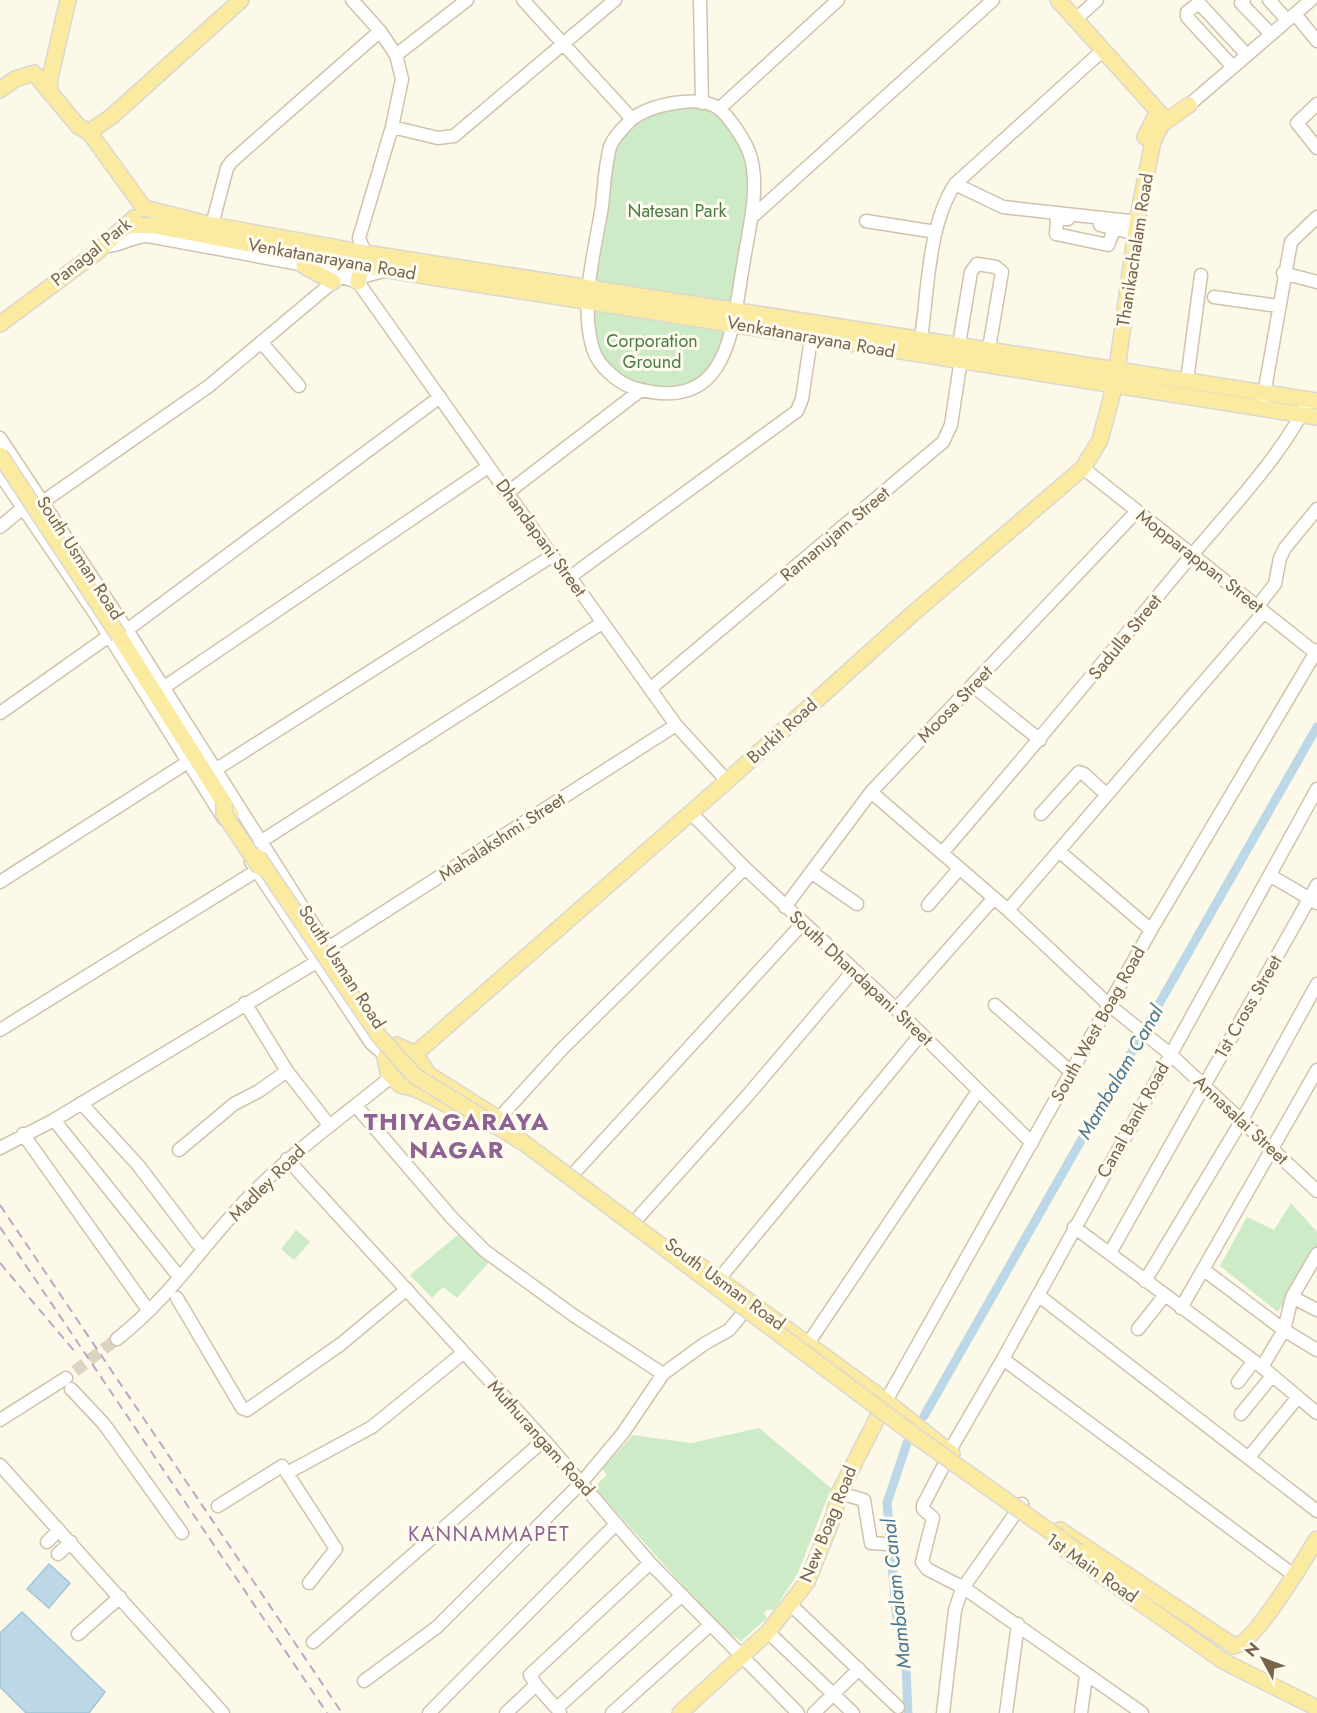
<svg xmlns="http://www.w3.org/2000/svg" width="1317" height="1713" viewBox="0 0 1317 1713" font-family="Jost,sans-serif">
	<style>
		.green { fill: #cdebc6 }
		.water { fill: #bcd8e7; stroke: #a2c5d9; stroke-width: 1.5 }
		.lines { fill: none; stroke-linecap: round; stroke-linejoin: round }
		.canal { stroke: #bcd8e7; stroke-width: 9 }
		.minor-tunnel { stroke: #dcd4c1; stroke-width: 12; stroke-dasharray: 12 6; stroke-linecap: butt }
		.minor-casing { stroke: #cfc3ad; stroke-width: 15 }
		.major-casing { stroke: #dcd7d0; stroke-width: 18 }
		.minor { stroke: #fff; stroke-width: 12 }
		.major { stroke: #fbeba1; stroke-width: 15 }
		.rail { stroke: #bea5c7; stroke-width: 2; stroke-dasharray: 9 6; stroke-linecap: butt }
		.major-bridge-casing { stroke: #dcd7d0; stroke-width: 18; stroke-linecap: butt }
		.major-bridge { stroke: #fbeba1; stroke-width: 15 }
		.labels { text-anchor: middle; stroke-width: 6; stroke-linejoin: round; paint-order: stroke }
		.park-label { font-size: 18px; fill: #497d43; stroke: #fffcef }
		.street-label { font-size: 18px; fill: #77644b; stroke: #fffcef }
		.water-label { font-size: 20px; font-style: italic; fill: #487792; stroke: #fffcef }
		.neighbourhood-label { font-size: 20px; letter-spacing: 1.5px; fill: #8c6393; stroke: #fffcef }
		.district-label { font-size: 24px; font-weight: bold; letter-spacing: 1.5px; fill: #8c6393; stroke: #fffcef }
	</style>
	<rect width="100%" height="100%" fill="#fdf9e8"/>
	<path class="green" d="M 671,101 L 723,113 L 753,167 L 734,307 L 592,286 L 613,147 L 633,120 Z
		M 589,304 L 729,324 L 730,334 L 704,378 L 681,392 L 625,384 L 596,352 Z
		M 1291,1203 L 1317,1232 L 1317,1248 L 1278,1312 L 1220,1266 L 1247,1217 L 1274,1230 Z
		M 296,1230 L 310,1242 L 294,1260 L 281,1249 Z
		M 462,1231 L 491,1260 L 457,1298 L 443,1287 L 432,1298 L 410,1275 Z
		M 759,1428 L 831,1488 L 798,1573 L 774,1610 L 767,1610 L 764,1613 L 767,1618 L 741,1641 L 721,1628 L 594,1487 L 607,1475 L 602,1469 L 633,1435 L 691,1443 Z"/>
	<path class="water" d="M 49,1564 L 70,1583 L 49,1608 L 27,1589 Z
		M 22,1612 L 105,1692 L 89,1713 L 26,1713 L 0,1687 L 0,1633 Z"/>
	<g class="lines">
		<path class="canal" d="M 924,1416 L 1317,727
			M 907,1443 L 887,1503 L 896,1612 L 906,1667 L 908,1713"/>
		<path class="minor-tunnel" d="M 75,1371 L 117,1339"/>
		<defs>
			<path id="minor" d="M 352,0 L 380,31 L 396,55 L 402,79 L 392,127 L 359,238 L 365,253
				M 523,0 L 632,119 C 624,127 614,136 610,147 C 605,166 604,187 602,206 C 595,252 579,303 593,349 C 598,366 618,383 634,388 C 731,416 732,327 744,260 C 749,227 761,185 749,152 C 744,139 729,116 718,108 C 698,94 650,105 632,119
				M 700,0 L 702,103
				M 1244,0 L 1241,3 L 1271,34
				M 1269,0 L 1287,20
				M 1295,14 L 1317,41
				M 1076,19 L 1097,0
				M 396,55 L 467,0
				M 1233,67 L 1187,17 L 1187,12 L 1199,3 L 1247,55
				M 1317,104 L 1297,123 L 1317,148
				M 1189,105 L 1311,0
				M 719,109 L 838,0
				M 392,127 L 438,138 L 454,136 L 615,0
				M 955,184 L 1003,207 L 1130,221
				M 751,218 L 993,0
				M 1068,219 L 1057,219 L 1056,234 L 1108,245 L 1114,230
				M 866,221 L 936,232
				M 212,225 L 227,168 L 231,162 L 380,31
				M 1100,225 L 1128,232
				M 104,246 C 120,247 131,236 148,236 L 365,276 L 388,270
				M 1283,273 L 1317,282
				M 1214,297 L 1278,306
				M 921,339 C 928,290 928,225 955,184 L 1102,51
				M 261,342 L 299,386
				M 959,344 L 971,272 L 977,264 L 996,267 L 1002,272 L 989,348
				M 1187,380 L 1201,275
				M 1263,400 L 1291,242 L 1317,217
				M 0,438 L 127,630 L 329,949
				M 1083,468 L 1317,654
				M 0,474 L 96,615 L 224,819
				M 507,493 L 641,390
				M 0,527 L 23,508 L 44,501 L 209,386 L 333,282 L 342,277 L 358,282 L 552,556 L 570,577 L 676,725 L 727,781
				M 570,577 L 797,411 L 802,399 L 811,338
				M 1257,607 L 1275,584 L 1280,558 L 1285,548 L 1317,509
				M 127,630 L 440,397
				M 973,686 L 1040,740
				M 163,688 L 488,467
				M 650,689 L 943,442 L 951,425 L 962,352
				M 0,713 L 109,636
				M 215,770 L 552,556
				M 871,792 L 1008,910 L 1109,1005 L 1170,1054 L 1317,1191
				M 691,813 L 745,868 L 896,1009 L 1032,1143
				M 1041,814 L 1079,772 L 1084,774 L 1107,795
				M 260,842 L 602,623
				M 1060,852 L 1151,930
				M 942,853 C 1026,756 1108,656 1191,556 C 1229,511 1285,452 1309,399
				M 251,862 L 371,1043 L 385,1055
				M 811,872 L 857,904
				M 1271,876 L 1317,903
				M 0,882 L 188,762
				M 928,905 L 959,869
				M 785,907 L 871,792 L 1137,511
				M 1008,910 L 1264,612
				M 328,948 L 676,725
				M 245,1003 L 287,1071 L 329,1125
				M 995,1005 L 1071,1072
				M 896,1009 L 993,899
				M 0,1030 L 261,868
				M 81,1103 L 138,1165 L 198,1244
				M 356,1106 L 452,1218 L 485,1251 L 573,1315 L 663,1374
				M 54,1120 L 176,1273
				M 492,1126 L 563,1048 L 745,868
				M 23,1134 L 146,1307
				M 0,1148 L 54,1120 L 318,961
				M 179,1150 L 234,1104 L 259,1091 L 287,1071
				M 287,1159 L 544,1440 L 650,1563 L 798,1713
				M 575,1172 L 803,923
				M 636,1220 L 748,1095 L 854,970
				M 1074,1227 L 1262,1367 L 1317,1413
				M 1110,1253 L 1317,885
				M 1204,1270 L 1284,1330 L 1317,1350
				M 719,1279 L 921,1034
				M 1145,1281 L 1242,1120 L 1317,984
				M 1038,1295 L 1317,1511
				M 1292,1297 L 1317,1310
				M 177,1298 L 242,1408 L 247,1410 L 341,1344 L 407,1289
				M 1181,1308 L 1317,1070
				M 1138,1329 L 1165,1295
				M 117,1339 C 171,1297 201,1247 247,1199 C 289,1155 338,1120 386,1081 L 394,1079
				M 807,1345 L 978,1091
				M 1003,1359 L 1295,1576
				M 1262,1367 L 1284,1330 L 1292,1297 L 1317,1254
				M 1238,1382 L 1254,1361
				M 71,1389 L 104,1424 L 182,1533
				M 886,1401 L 1151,930 L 1317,650
				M 1241,1414 L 1272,1376
				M 0,1420 L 66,1378
				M 949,1452 L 1003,1359 L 1317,789
				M 1249,1457 L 1298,1397
				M 0,1465 L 223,1713
				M 944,1465 L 923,1505 L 923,1509 L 933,1518 L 922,1562 L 927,1569 L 960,1586
				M 839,1493 L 864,1500 L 871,1543 L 886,1544
				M 218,1506 L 282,1466 L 287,1473
				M 47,1542 L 59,1530
				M 58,1554 L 71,1542
				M 309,1583 L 336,1549 L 287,1473 L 372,1427 L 463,1353
				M 965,1585 L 1022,1504
				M 967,1590 L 1142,1713
				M 791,1605 L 898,1707
				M 768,1632 L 853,1713
				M 78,1634 L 120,1597
				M 313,1642 L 544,1440
				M 364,1681 L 437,1627 L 582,1482 L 623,1433 L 663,1374 L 704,1344 L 729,1330 L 744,1312
				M 536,1685 L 560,1712
				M 557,1708 L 682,1595
				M 429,1713 L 616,1524
				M 506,1713 L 536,1685 L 530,1675 L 650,1563
				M 612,1713 L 710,1625
				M 814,1713 L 859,1669
				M 943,1713 L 955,1610 L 961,1592
				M 1006,1713 L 1018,1624
				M 1081,1713 L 1086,1676"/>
			<path id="major" d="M 1058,0 L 1164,118
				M 34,73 L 78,126 L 89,132 L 144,208
				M 0,90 L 15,79 L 34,73
				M 51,94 L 49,82 L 68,0
				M 89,132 L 111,117 L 241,0
				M 1145,137 L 1158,111
				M 144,208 L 212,225 L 365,253 L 1317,401
				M 129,225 L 154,226 L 388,270 L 1317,417
				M 304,266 L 333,282
				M 358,282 L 364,256
				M 0,324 L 97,252 L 134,218
				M 119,636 L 231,814
				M 415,1054 L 727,781 L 910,616 L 1083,468 L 1100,440 L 1115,384 L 1137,222 L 1153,141 L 1162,124 L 1189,105
				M 462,1112 L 416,1089 L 400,1085 L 388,1072 L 385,1058 L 387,1051 L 396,1045 L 415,1054 L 428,1074 L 496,1117
				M 695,1262 L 886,1401 L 952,1454
				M 1060,1530 L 1234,1646 C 1255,1644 1304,1559 1317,1539
				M 1064,1549 L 1223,1661 L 1317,1708
				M 680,1713 L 768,1632 L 807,1582 L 834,1515 L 839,1493 L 886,1401"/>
		</defs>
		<use href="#minor" class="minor-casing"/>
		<use href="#major" class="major-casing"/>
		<use href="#minor" class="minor"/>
		<use href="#major" class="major"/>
		<path class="rail" d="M 0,1205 L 342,1713
			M 0,1227 L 327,1713
			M 0,1263 L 76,1353"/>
		<defs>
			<path id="major-bridge" d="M 0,455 L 119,636
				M 224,803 L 224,814 L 260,868
				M 258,857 L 379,1036 L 415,1076 L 524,1143 L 921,1440 L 1079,1552"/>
		</defs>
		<use href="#major-bridge" class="major-bridge-casing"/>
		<use href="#major-bridge" class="major-bridge"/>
	</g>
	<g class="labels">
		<g class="park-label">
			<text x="677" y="217">Natesan Park</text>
			<text x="652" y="347">Corporation<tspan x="652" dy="21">Ground</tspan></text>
		</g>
		<g class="street-label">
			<text transform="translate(1135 250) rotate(-81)" y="6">Thanikachalam Road</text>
			<text transform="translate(91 252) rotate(-39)" y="6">Panagal Park</text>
			<text transform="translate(332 259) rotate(10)" y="6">Venkatanarayana Road</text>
			<text transform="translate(811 337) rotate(10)" y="6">Venkatanarayana Road</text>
			<text transform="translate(835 534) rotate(-40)" y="6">Ramanujam Street</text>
			<text transform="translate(541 538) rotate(54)" y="6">Dhandapani Street</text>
			<text transform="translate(80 558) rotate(57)" y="6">South Usman Road</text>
			<text transform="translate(1200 561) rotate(38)" y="6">Mopparappan Street</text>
			<text transform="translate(1125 637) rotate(-51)" y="6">Sadulla Street</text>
			<text transform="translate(955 704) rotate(-46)" y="6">Moosa Street</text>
			<text transform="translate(782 731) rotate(-42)" y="6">Burkit Road</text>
			<text transform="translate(502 837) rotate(-33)" y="6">Mahalakshmi Street</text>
			<text transform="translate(342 967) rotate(57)" y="6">South Usman Road</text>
			<text transform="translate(861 978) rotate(43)" y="6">South Dhandapani Street</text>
			<text transform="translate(1248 1007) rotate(-60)" y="6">1st Cross Street</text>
			<text transform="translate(1098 1024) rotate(-61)" y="6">South West Boag Road</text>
			<text transform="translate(1133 1120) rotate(-61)" y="6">Canal Bank Road</text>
			<text transform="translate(1241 1120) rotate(43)" y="6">Annasalai Street</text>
			<text transform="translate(267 1183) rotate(-45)" y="6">Madley Road</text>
			<text transform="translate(725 1284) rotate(36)" y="6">South Usman Road</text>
			<text transform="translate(541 1438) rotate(48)" y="6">Muthurangam Road</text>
			<text transform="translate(828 1524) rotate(-68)" y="6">New Boag Road</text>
			<text transform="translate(1092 1568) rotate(35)" y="6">1st Main Road</text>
		</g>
		<g class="water-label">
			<text transform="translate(1120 1072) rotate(-60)" y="7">Mambalam Canal</text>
			<text transform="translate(896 1594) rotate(-96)" y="7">Mambalam Canal</text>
		</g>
		<g class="neighbourhood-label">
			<text x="489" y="1541">KANNAMMAPET</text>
		</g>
		<g class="district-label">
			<text x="457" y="1130">THIYAGARAYA<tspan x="457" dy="28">NAGAR</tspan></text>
		</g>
	</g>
	<g transform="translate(1263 1659) rotate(311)" stroke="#fffcef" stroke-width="4.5" paint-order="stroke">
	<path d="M0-4.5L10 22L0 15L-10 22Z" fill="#77644b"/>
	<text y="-9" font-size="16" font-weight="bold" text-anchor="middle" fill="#77644b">N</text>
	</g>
</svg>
